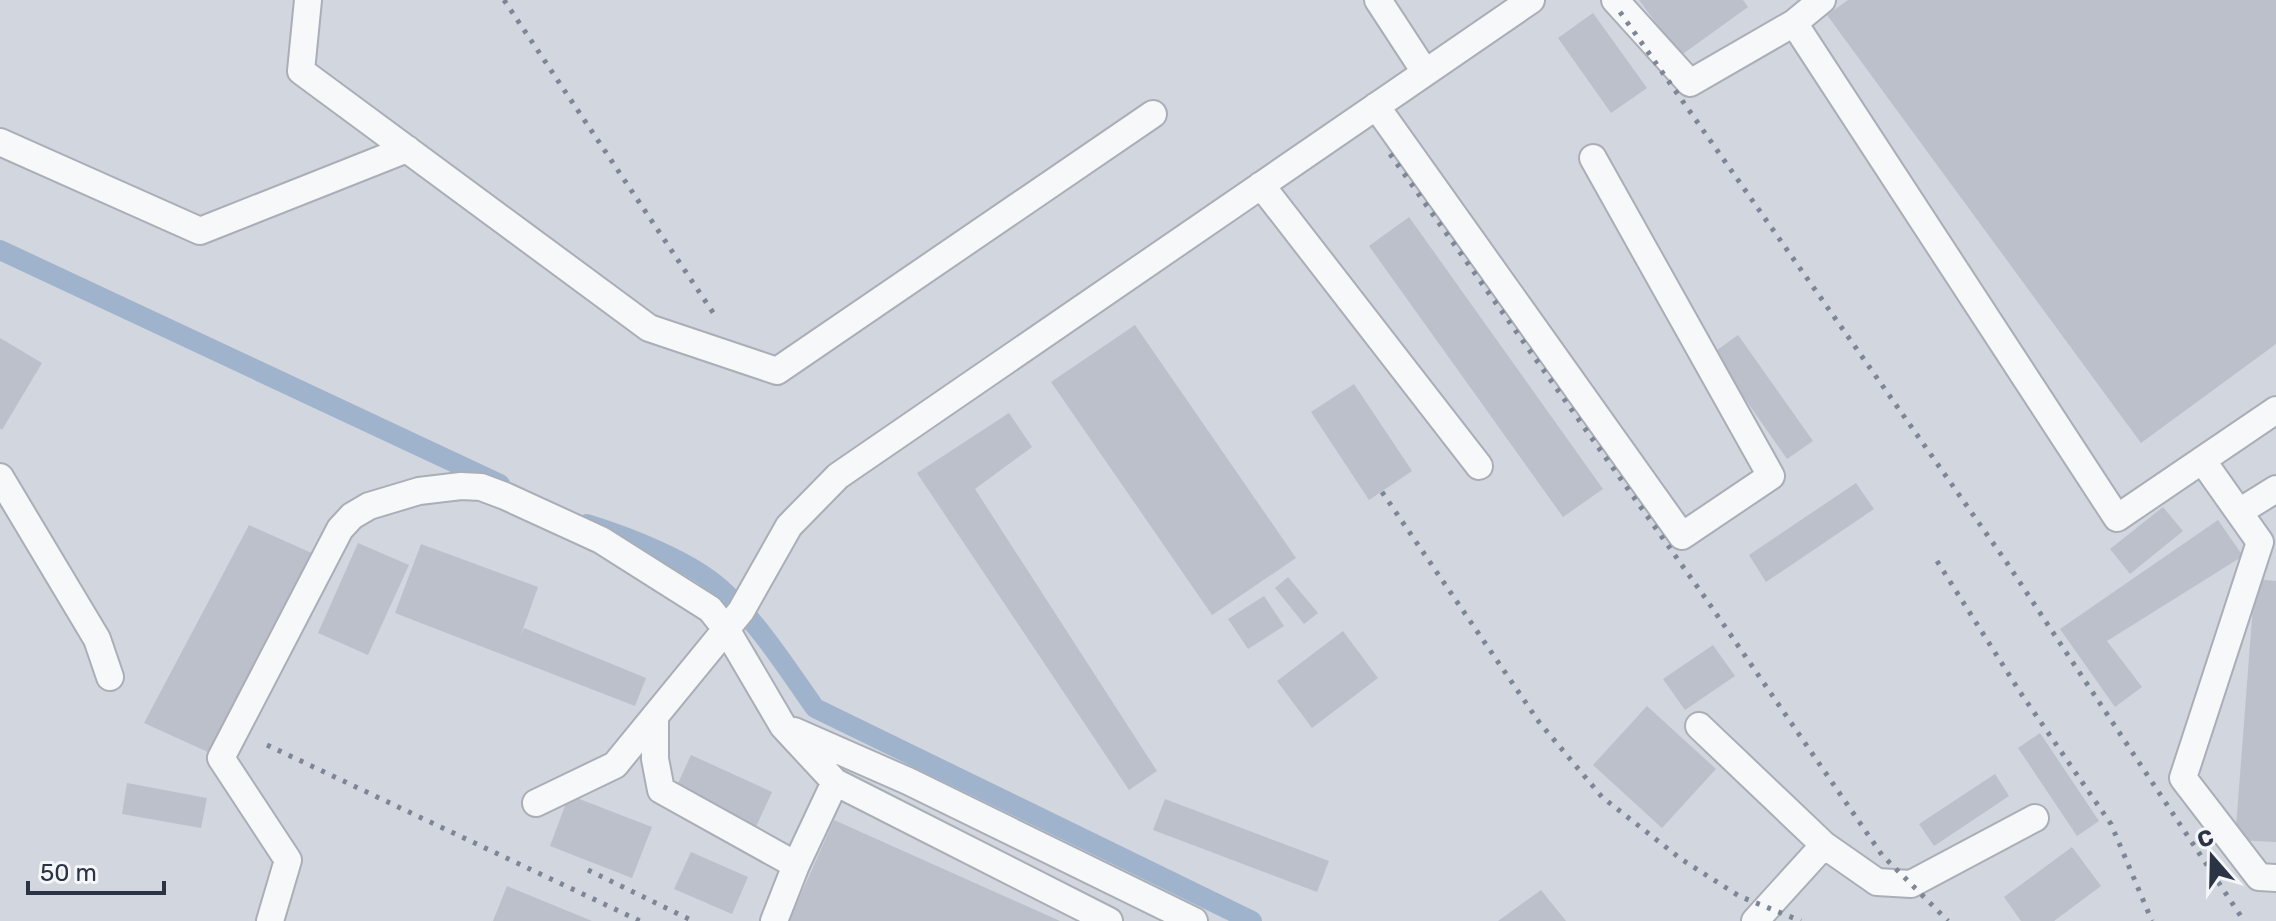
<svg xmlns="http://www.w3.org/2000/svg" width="2276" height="921" viewBox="0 0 2276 921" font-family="Rubik,sans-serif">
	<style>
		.built { fill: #d2d6de }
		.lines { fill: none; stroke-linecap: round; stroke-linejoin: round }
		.canal { stroke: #9fb4cc; stroke-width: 20 }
		.building { fill: #bbc0ca }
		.minor-casing { stroke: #a9aeb7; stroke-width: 30 }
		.minor { stroke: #f7f8fa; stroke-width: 26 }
		.rail { stroke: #7d8696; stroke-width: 5; stroke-dasharray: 4 8; stroke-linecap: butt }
	</style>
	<rect width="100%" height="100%" fill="#e4e7ec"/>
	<path class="built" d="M 0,0 L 2276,0 L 2276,921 L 0,921 Z"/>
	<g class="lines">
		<path class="canal" d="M 0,250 L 500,484
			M 587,524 C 626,536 689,560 720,588 C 758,622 786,667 815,708 L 1252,921"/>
	</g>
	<path class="building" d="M 1639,0 L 1743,0 L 1748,7 L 1680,56 Z
		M 1848,0 L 2276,0 L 2276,344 L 2141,443 L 1827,15 Z
		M 1593,13 L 1647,88 L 1611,113 L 1558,38 Z
		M 1409,217 L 1603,489 L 1563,517 L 1369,246 Z
		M 1135,325 L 1296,558 L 1212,615 L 1051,382 Z
		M 1738,335 L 1813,441 L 1787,459 L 1713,353 Z
		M 0,338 L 42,363 L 2,430 L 0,428 Z
		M 1354,384 L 1412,471 L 1369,500 L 1311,412 Z
		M 1009,413 L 1032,447 L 975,489 L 1157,771 L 1129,790 L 917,473 Z
		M 1856,483 L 1874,509 L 1766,582 L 1749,555 Z
		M 2163,507 L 2183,531 L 2130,574 L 2110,549 Z
		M 2218,520 L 2243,556 L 2107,641 L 2142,687 L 2115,707 L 2060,629 Z
		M 249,525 L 316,555 L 210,753 L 144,723 Z
		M 358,543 L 409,565 L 368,655 L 318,633 Z
		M 421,544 L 538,587 L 520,637 L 524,628 L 646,678 L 635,706 L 395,613 Z
		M 1288,577 L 1318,613 L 1304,624 L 1275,588 Z
		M 2255,579 L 2276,581 L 2276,842 L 2235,840 Z
		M 1264,596 L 1284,626 L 1248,649 L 1228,619 Z
		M 1343,631 L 1378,678 L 1312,728 L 1277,681 Z
		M 1713,645 L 1735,676 L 1685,710 L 1663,679 Z
		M 1647,706 L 1716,769 L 1662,828 L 1593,765 Z
		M 2040,733 L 2099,821 L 2077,836 L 2018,748 Z
		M 691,755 L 772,792 L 755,829 L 674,792 Z
		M 1995,774 L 2009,796 L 1934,846 L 1919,824 Z
		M 127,783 L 207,798 L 201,828 L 122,814 Z
		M 569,795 L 652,827 L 632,878 L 550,846 Z
		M 1165,799 L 1329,861 L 1317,892 L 1153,830 Z
		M 834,820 L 1060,921 L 789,921 Z
		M 2072,847 L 2101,886 L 2054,921 L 2021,921 L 2004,897 Z
		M 691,852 L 748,877 L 732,914 L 674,889 Z
		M 507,886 L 592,921 L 493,921 Z
		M 1541,890 L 1566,921 L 1498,921 Z"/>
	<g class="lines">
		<defs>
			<path id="minor" d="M 308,0 L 301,71 L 649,328 L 777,371 L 1153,114
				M 1378,0 L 1425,72
				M 1615,0 L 1690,83 L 1794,23 L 1822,0
				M 1794,23 L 2117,518 L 2276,410
				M 1376,106 L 1682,536 L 1771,476 L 1593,158
				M 0,142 L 200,231 L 407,149
				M 1261,185 L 1479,466
				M 2202,460 L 2260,542 L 2183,778 L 2259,877 L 2276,878
				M 0,477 L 97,639 L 110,677
				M 2239,512 L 2276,489
				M 655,716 L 655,759 L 661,790 L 796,865 L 835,782
				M 1699,726 L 1824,845 L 1755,921
				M 794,731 L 908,781 L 1194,921
				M 536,803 L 615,765 L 741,611 L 789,526 L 838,476 L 1531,0
				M 1824,845 L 1877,882 L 1911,884 L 2035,818
				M 270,921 L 288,860 L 221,758 L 340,529 L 352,516 L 369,506 L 419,491 L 461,486 L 481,487 L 505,496 L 601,540 L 710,609 L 726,629 L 783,726 L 835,782 L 1109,921
				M 774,921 L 796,865"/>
		</defs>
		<use href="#minor" class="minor-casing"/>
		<use href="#minor" class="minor"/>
		<path class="rail" d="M 504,0 L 716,317
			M 1620,12 L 2007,563 L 2244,921
			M 1390,154 L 1706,599 L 1882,855 L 1948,921
			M 1382,492 L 1539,722 L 1602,797 L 1681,859 L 1739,896 L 1801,921
			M 1937,561 L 2020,692 L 2111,824 L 2152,921
			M 267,745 L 640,921
			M 588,870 L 693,921"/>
	</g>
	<g transform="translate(2212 857) rotate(340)" stroke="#f4f6f9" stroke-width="6" paint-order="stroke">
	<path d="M0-6L14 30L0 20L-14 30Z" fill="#2b3445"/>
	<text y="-12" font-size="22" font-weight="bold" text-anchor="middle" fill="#2b3445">С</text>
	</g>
	<path d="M28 881v12h136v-12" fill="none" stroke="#2b3445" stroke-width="4"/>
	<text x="40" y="881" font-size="24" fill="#2b3445" stroke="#f4f6f9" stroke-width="6" paint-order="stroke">50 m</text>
</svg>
